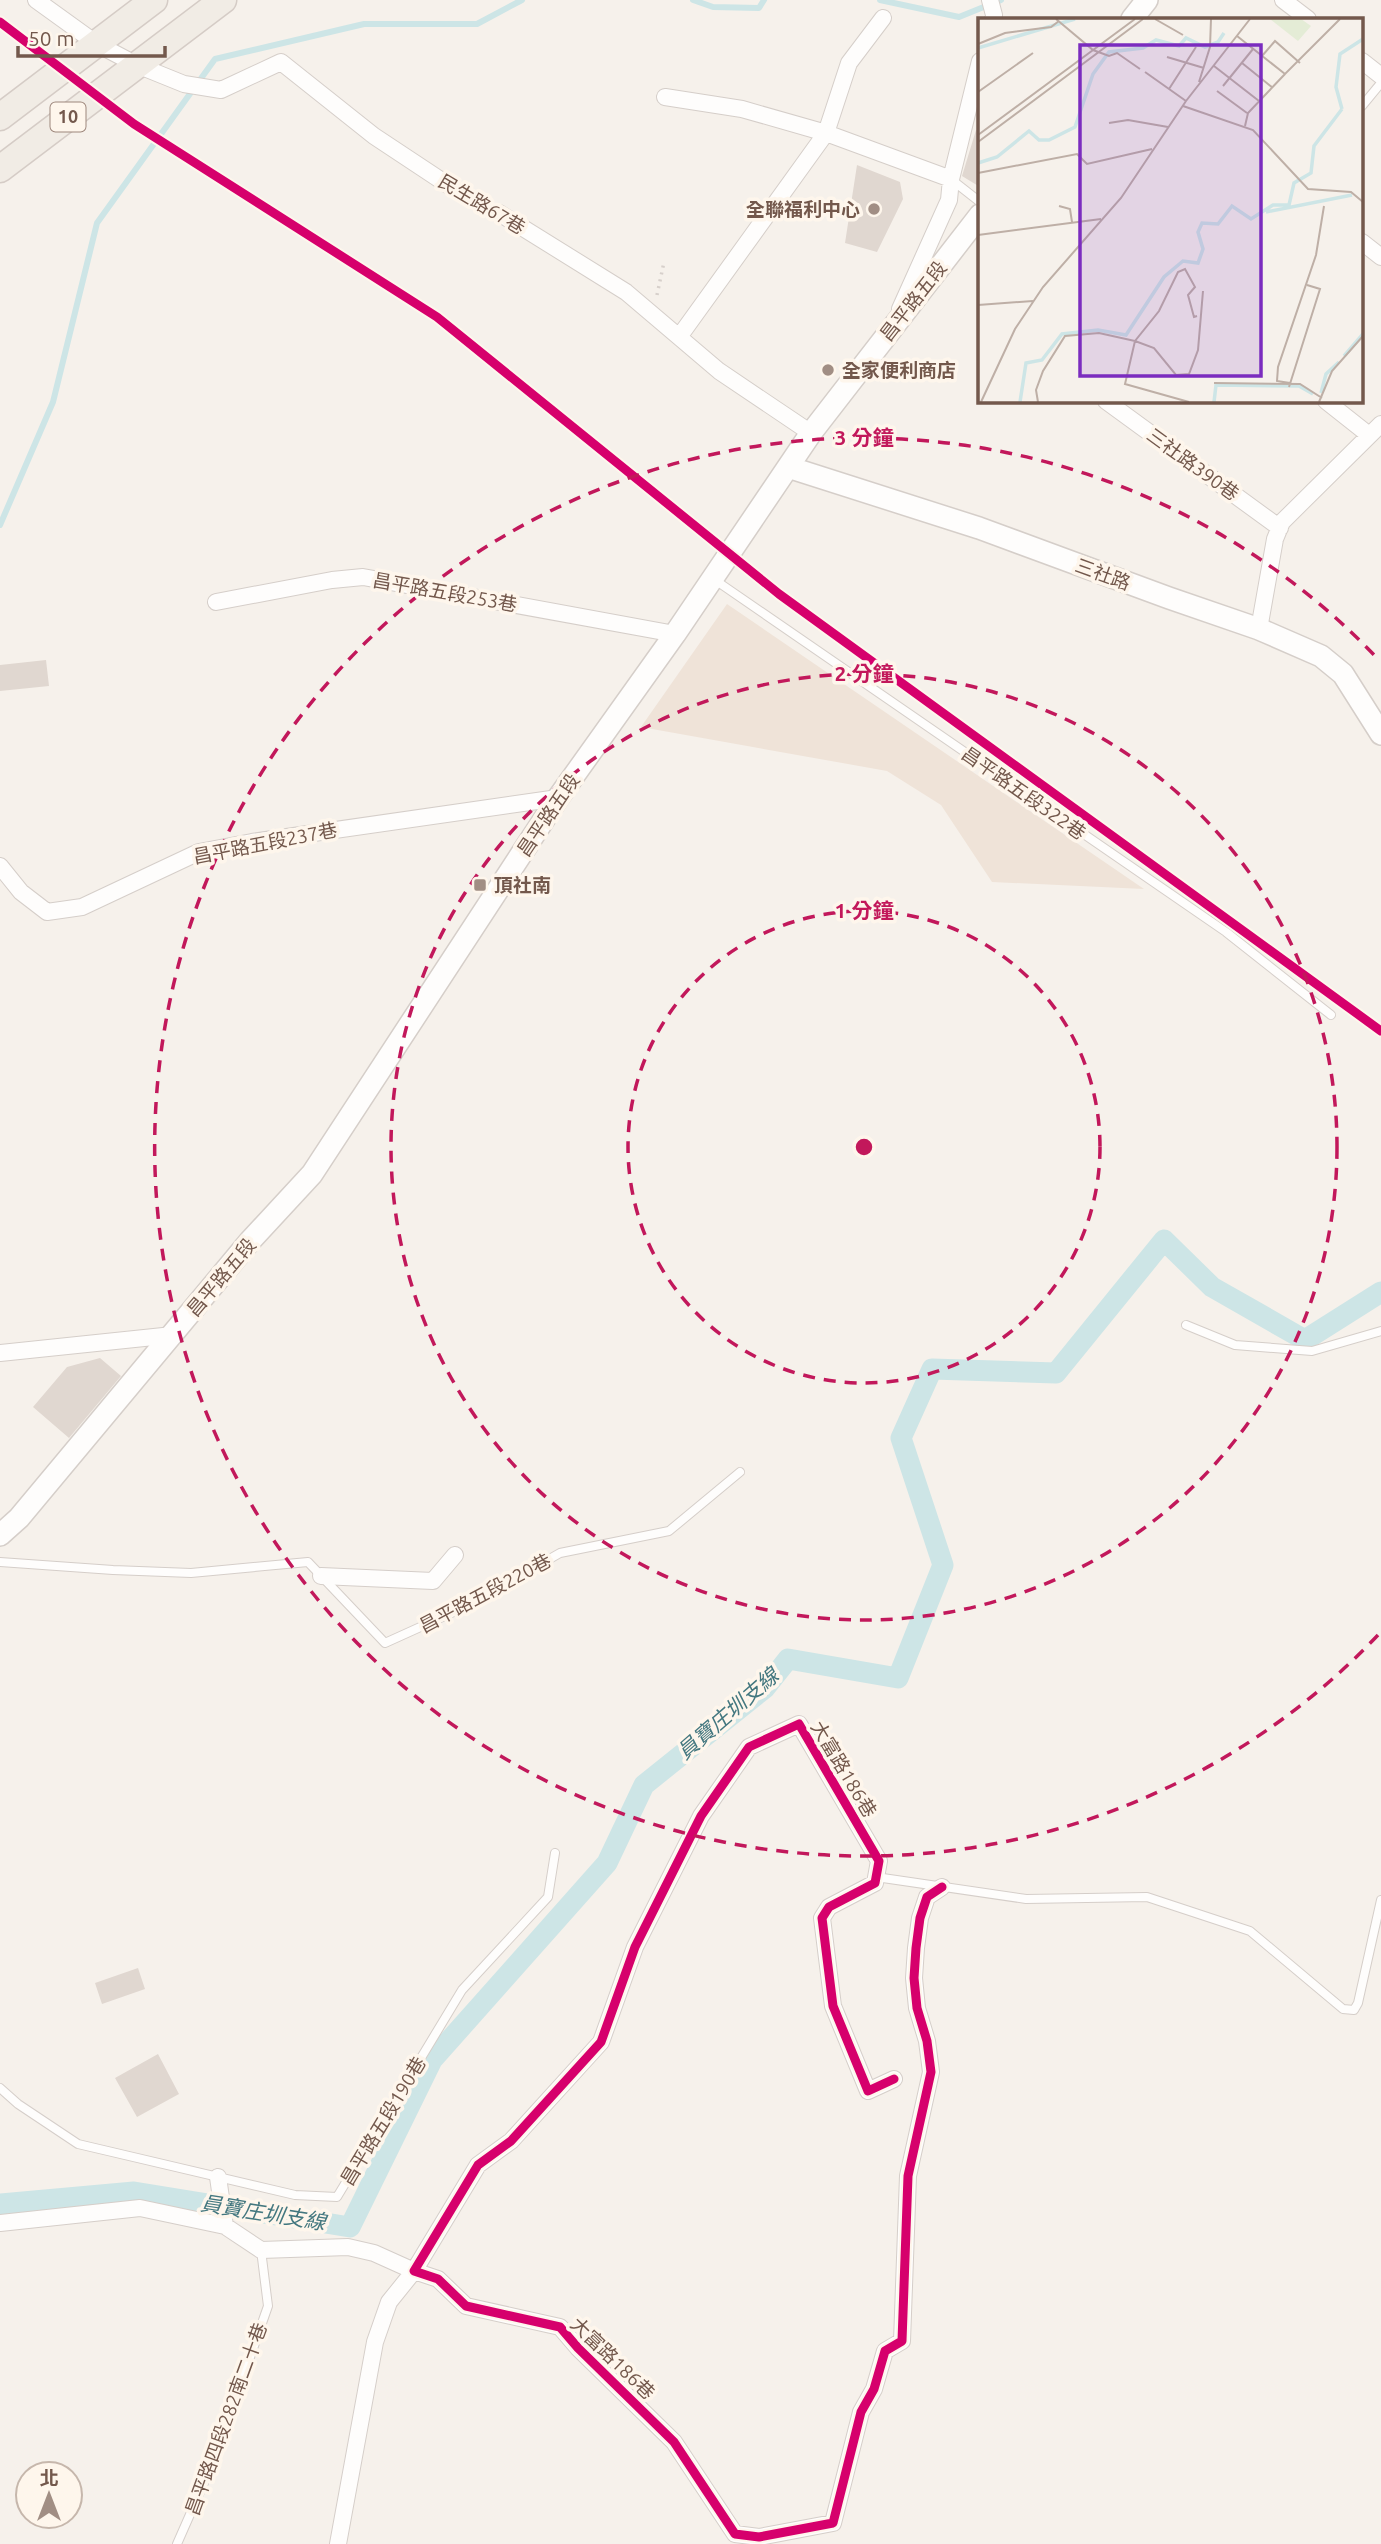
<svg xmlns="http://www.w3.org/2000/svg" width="1381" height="2544" viewBox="0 0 1381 2544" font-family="Ubuntu,'Noto Sans TC',sans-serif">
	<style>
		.residential { fill: #efe3d8 }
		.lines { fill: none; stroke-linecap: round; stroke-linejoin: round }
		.stream { stroke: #cde5e6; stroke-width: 6 }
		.canal { stroke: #cde5e6; stroke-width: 21 }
		.building { fill: #e0d7d0 }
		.service-casing { stroke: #d5cec9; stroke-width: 10 }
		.minor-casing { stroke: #d5cec9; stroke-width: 18 }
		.tertiary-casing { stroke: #d5cec9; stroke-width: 24 }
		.primary-casing { stroke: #d5ccc6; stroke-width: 29 }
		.path { stroke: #d7d0cb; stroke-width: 3.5; stroke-dasharray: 2 5; stroke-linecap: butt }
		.service { stroke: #fefdfc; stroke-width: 8 }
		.minor { stroke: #fefdfc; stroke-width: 16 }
		.tertiary { stroke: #fefdfc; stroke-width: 21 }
		.primary { stroke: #f1ece5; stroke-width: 26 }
		.cycleway-casing { stroke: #fef6ec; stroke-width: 13 }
		.cycleway { stroke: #d6006c; stroke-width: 9 }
		.ring { fill: none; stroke: #c2185b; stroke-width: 3.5; stroke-dasharray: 12 9 }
		.poi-dot { fill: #a18e84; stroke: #fef6ec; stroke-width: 2.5 }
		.labels { text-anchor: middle; stroke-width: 7; stroke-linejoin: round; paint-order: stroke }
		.shield { fill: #fef6ec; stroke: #9d877c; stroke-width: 2 }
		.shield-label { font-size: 18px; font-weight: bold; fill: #73584c }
		.street-label { font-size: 19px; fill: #73584c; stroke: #fef6ec }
		.poi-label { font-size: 19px; font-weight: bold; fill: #73584c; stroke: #fef6ec; text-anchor: start }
		.water-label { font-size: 21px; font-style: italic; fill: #43777f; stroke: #fef6ec }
		.inset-river { fill: none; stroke: #cde5e6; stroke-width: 3.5 }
		.inset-road { fill: none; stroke: #beafa6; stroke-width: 2 }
		.view { fill: #7b2cbf; fill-opacity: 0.15; stroke: #7b2cbf; stroke-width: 3.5 }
		.inset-edge { fill: none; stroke: #73584c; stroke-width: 3.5 }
		.centre { fill: #c2185b; stroke: #fef6ec; stroke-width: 3.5 }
		.ring-label { font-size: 21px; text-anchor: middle; font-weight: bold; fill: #c2185b; stroke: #fef6ec; stroke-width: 7; stroke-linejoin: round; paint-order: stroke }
	</style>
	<rect width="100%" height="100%" fill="#f6f1eb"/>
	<path class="residential" d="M 727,604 L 1144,889 L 992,882 L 941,805 L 887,771 L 641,727 Z"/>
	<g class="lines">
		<path class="stream" d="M 693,0 L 713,7 L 759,8 L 764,0
			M 880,0 L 959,17 L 1001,0
			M 0,525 L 53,402 L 97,223 L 215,59 L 364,24 L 477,24 L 522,0"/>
		<path class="canal" d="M 0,2204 L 134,2192 L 350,2227 L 432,2060 L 607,1863 L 644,1785 L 765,1688 L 788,1659 L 898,1678 L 943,1565 L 901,1438 L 932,1369 L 1056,1373 L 1164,1240 L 1212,1287 L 1305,1340 L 1381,1292"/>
	</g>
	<path class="building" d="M 976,130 L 980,131 L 980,187 L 962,176 Z
		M 857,165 L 900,182 L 903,199 L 877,252 L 845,243 Z
		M 46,660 L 49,686 L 0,691 L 0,665 Z
		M 100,1358 L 121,1376 L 69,1438 L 33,1407 L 67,1367 Z
		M 138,1968 L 145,1989 L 102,2004 L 95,1983 Z
		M 158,2054 L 179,2094 L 137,2117 L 115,2078 Z"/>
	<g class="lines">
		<defs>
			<path id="service" d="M 1362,106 L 1381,83
				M 952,180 L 980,202
				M 715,580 L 1226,932 L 1331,1015
				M 1186,1325 L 1235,1345 L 1312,1351 L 1381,1331
				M 0,1562 L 113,1570 L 191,1573 L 308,1562 L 385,1643 L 469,1605 L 560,1553 L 669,1531 L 740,1472
				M 876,1877 L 1026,1899 L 1147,1897 L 1250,1931 L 1343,2009 L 1354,2010 L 1358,2003 L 1381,1900
				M 0,2088 L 18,2104 L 78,2144 L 295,2195 L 337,2197 L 462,1990 L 548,1897 L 555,1853
				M 177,2544 L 214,2460 L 268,2306 L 261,2250"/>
			<path id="minor" d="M 36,0 L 97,44 L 137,65 L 184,84 L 221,90 L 281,62 L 374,136 L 454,189
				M 990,0 L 994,15 L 993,19
				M 1283,0 L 1308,19
				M 1362,61 L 1381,76
				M 665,97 L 742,109 L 826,133 L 951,179
				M 499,213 L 626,292 L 719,371 L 811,433
				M 1362,242 L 1381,257
				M 900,309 L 949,200 L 951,179 L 980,61
				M 679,337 L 826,133 L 849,63 L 883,18
				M 1106,401 L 1280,528
				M 1326,401 L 1369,435
				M 216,602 L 332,580 L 363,577 L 675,634
				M 1259,629 L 1275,539 L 1282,522 L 1381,424
				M 0,866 L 21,892 L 47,912 L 82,907 L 199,852 L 252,842 L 558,798
				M 0,1353 L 173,1335
				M 321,1576 L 433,1581 L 455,1555
				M 894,2079 L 868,2091 L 833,2006 L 822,1918 L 829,1907 L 875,1883 L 879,1861 L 799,1724 L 749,1747 L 701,1816 L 635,1947 L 601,2042 L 511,2141 L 478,2165 L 414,2271 L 438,2279 L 466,2306 L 560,2327 L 578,2348 L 674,2442 L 735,2534 L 759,2537 L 833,2523 L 861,2412 L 874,2389 L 885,2351 L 902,2341 L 908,2176 L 931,2072 L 927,2041 L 917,2008 L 914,1978 L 916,1948 L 920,1918 L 927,1897 L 942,1887
				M 218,2177 L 225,2226
				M 0,2223 L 140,2208 L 225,2226 L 261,2250 L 348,2247 L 374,2253 L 414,2271 L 389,2302 L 375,2342 L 338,2544"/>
			<path id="tertiary" d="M 1132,19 L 1147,0
				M 788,467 L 979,528 L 1169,598 L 1259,629 L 1321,656 L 1343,674 L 1381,734
				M 0,1535 L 19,1518 L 250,1241 L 312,1174 L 558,798 L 675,634 L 811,433 L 980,215"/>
			<path id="primary" d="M 0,117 L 154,0
				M 0,169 L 223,0"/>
		</defs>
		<use href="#service" class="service-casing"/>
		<use href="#minor" class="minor-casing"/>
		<use href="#tertiary" class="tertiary-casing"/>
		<use href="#primary" class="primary-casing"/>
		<path class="path" d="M 470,198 L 484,205
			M 657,295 L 664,262"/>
		<use href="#service" class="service"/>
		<use href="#minor" class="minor"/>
		<use href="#tertiary" class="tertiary"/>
		<use href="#primary" class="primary"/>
		<defs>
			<path id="cycleway" d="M 0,22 L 134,124 L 437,317 L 779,594 L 1381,1031
				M 894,2079 L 868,2091 L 833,2006 L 822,1918 L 829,1907 L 875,1883 L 879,1861 L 799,1724 L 749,1747 L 701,1816 L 635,1947 L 601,2042 L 511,2141 L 478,2165 L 414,2271 L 438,2279 L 466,2306 L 560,2327 L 578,2348 L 674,2442 L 735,2534 L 759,2537 L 833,2523 L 861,2412 L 874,2389 L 885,2351 L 902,2341 L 908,2176 L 931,2072 L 927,2041 L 917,2008 L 914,1978 L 916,1948 L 920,1918 L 927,1897 L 942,1887"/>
		</defs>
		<use href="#cycleway" class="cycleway-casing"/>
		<use href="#cycleway" class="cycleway"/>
	</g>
	<g class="ring">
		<circle cx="864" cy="1147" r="236"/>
		<circle cx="864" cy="1147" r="473"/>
		<path d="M1378 1635A709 709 0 1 1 1378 659"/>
	</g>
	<g class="poi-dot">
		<circle cx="874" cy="209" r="7"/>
		<circle cx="828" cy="370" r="7"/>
		<rect x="473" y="878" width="14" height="14" rx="3.5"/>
	</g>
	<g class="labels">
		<rect class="shield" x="50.5" y="102.5" width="35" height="29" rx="5"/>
		<g class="shield-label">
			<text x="68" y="123">10</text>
		</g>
		<g class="street-label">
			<text transform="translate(482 204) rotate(31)" y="7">民生路67巷</text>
			<text transform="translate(913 301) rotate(-52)" y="7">昌平路五段</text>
			<text transform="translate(1193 464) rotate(36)" y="7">三社路390巷</text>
			<text transform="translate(1103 574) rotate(20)" y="7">三社路</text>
			<text transform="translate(445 592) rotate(10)" y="7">昌平路五段253巷</text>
			<text transform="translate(1024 793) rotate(35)" y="7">昌平路五段322巷</text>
			<text transform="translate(548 815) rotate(-56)" y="7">昌平路五段</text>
			<text transform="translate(265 843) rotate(-11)" y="7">昌平路五段237巷</text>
			<text transform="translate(221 1277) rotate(-50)" y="7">昌平路五段</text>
			<text transform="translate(485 1593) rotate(-28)" y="7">昌平路五段220巷</text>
			<text transform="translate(844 1769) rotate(59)" y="7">大富路186巷</text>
			<text transform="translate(383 2121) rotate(-59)" y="7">昌平路五段190巷</text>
			<text transform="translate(613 2358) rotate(44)" y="7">大富路186巷</text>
			<text transform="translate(226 2419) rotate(-70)" y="7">昌平路四段282南二十巷</text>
		</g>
		<g class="poi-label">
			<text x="860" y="216" text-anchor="end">全聯福利中心</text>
			<text x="842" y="377">全家便利商店</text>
			<text x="494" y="892">頂社南</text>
		</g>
		<g class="water-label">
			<text transform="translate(728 1714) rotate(-41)" y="7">員寶庄圳支線</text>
			<text transform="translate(263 2213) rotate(9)" y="7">員寶庄圳支線</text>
		</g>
	</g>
	<g transform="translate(978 18)">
		<rect width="385" height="385" fill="#f6f1eb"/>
		<path d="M 292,1 L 323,1 L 333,8 L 320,23 Z" fill="#e4ecd6"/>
		<path class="inset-river" d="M 0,30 L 97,1M 364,91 L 358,69 L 362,36 L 385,21M 0,145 L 19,139 L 51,113 L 61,122 L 71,122 L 97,109 L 115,56 L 131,34 L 165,30 L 178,22 L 201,28 L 208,20 L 227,29 L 240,24 L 246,15M 288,194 L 374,177M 366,338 L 385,316M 343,375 L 348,356 L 361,344M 42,384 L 48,345 L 64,342 L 84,316 L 120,312 L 148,317 L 186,259 L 205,243 L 220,245 L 225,231 L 220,214 L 224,205 L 240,206 L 254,188 L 273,201 L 295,187 L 311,187 L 316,165 L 333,155 L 336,128 L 364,91M 236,384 L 238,367 L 321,368 L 335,376"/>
		<path class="inset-road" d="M 78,1 L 115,32 L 131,38 L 139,35 L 162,51M 177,1 L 205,17M 259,18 L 307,56 L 362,1M 0,26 L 27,15 L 73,9 L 81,3M 284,38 L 297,23 L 322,45M 189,39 L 226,50M 264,45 L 295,70M 236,48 L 281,83M 167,54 L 208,83M 221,64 L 232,29 L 233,1M 245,68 L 275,31M 191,71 L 218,29M 239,73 L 269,95M 0,74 L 55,35M 205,88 L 275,112 L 330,171 L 373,174 L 385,184M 131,105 L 150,102 L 190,109M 267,108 L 270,95 L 307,56M 0,117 L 157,1M 0,124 L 165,1M 0,155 L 99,136 L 109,146 L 174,131M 81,188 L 92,191 L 94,204M 0,217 L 123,201M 0,287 L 55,283M 219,298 L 216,299 L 210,277 L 217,269 L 207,251 L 200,254 L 181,293 L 157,323 L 176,330 L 198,357 L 211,356 L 220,332 L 225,273M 236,365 L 322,366 L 344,380M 312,365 L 299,363 L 300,349 L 338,237 L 346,188M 311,369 L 342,271 L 329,267M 3,384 L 37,311 L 65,269 L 143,180 L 208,83 L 272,1M 60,384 L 58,372 L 65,353 L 87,318 L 121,315 L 157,323 L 147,366 L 211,384M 341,384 L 354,353 L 385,318"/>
		<path class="view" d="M 102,27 L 283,27 L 283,358 L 102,358 Z"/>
		<rect width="385" height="385" class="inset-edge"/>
	</g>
	<circle cx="864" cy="1147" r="10" class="centre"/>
	<g class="ring-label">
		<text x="864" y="445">3 分鐘</text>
		<text x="864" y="681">2 分鐘</text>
		<text x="864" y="918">1 分鐘</text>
	</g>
	<g transform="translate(49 2495)"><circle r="33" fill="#fef6ec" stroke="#c6b7ac" stroke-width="2"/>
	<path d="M0-5L12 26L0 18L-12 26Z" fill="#a18e84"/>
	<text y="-10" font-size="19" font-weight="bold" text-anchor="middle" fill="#73584c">北</text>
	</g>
	<path d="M18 46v10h147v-10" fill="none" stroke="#73584c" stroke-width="3.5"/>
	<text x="28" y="46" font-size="21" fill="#73584c" stroke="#fef6ec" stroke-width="5" paint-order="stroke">50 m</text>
</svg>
